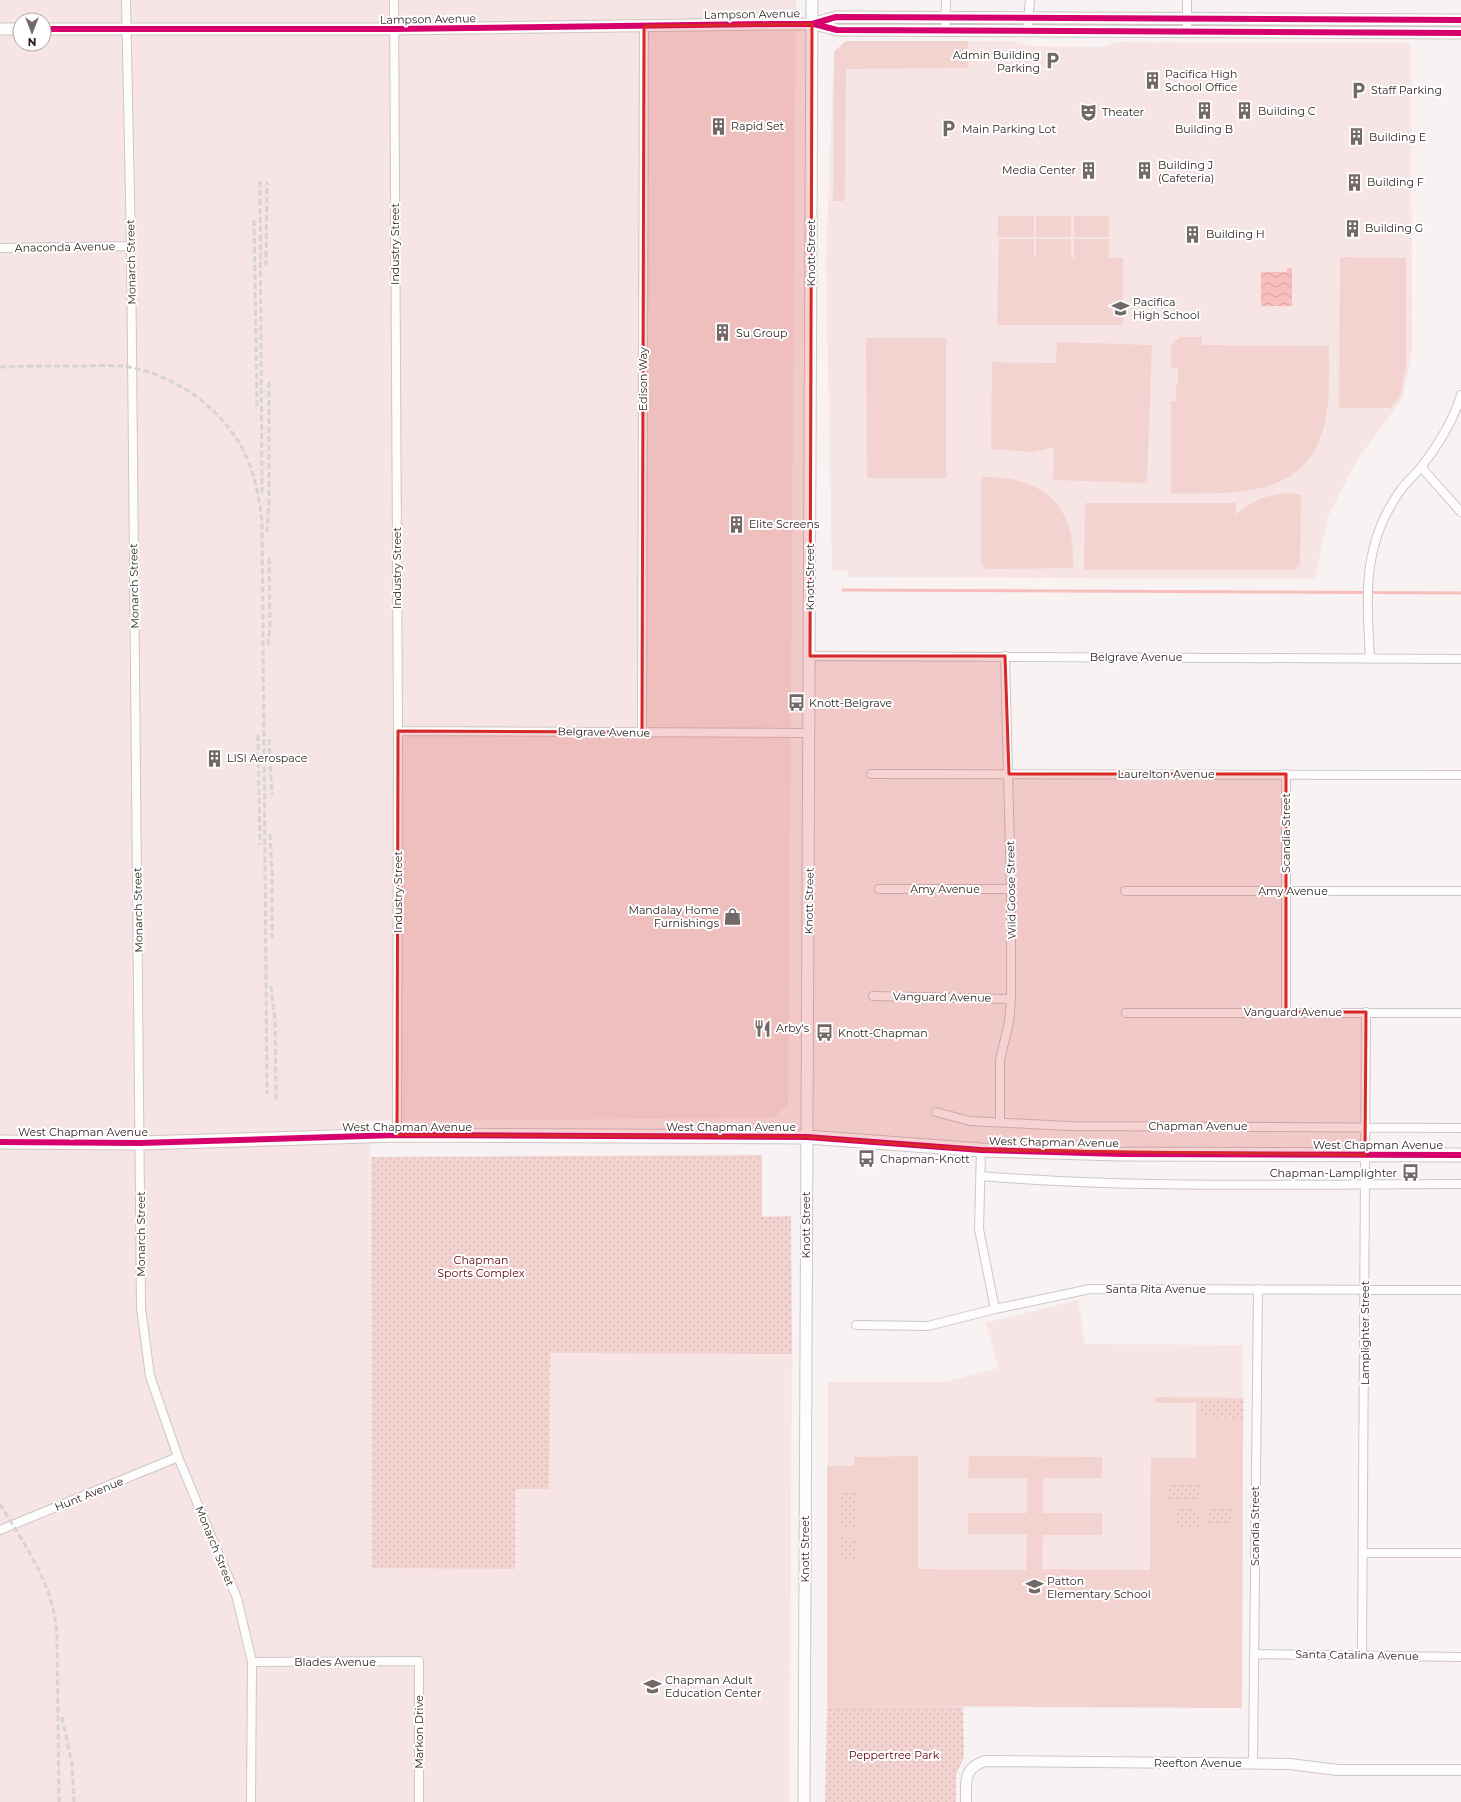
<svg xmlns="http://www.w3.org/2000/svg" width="1461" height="1802" viewBox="0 0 1461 1802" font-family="Montserrat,sans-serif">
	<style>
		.built { fill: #f6e5e4; fill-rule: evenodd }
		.grass { fill: #f3d3d0 }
		.park { fill: url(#park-dots) }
		.water { fill: url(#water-waves) }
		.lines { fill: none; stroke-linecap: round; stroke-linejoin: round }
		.stream { stroke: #f7bebb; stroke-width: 3 }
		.minor-casing { stroke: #cfc6c5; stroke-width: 10 }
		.tertiary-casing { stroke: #cfc6c5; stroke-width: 12 }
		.secondary-casing { stroke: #cfc6c5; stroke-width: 13 }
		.primary-casing { stroke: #cfc6c5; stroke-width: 15 }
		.minor { stroke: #fefdfd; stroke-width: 8 }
		.tertiary { stroke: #fefdfd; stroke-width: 10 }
		.secondary { stroke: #fefdfd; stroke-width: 11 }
		.primary { stroke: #fefdfd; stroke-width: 13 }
		.rail { stroke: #d6d4d4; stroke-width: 3; stroke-dasharray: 6 3; stroke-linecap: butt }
		.cycleway-casing { stroke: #fff; stroke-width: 8 }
		.cycleway { stroke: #d6006c; stroke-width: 6 }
		.marked { fill: #d62828; fill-opacity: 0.2; stroke: #d62828; stroke-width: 3; stroke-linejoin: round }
		.labels { text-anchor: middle; stroke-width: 4; stroke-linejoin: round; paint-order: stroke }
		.street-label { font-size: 11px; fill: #2b1f1e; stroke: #fff }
		.poi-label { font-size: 11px; fill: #2b1f1e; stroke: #fff; text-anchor: start }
		.park-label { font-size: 11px; fill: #5f000d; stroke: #fff }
	</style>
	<defs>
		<pattern id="park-dots" width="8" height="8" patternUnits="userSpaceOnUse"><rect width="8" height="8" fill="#f3d3d0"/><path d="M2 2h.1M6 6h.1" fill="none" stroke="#d0b5b2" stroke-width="1.8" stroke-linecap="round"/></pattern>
		<pattern id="water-waves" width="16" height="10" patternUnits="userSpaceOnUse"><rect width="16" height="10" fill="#f7bebb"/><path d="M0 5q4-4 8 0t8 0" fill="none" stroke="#d4a3a0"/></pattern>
	</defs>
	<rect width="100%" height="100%" fill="#f8f2f2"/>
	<path class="built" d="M 0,0 L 796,0 L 788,1104 L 773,1118 L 370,1121 L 372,1567 L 515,1569 L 515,1489 L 549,1489 L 549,1353 L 792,1354 L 789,1802 L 0,1802 ZM 20,20 L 44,20 L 44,44 L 20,44 Z
		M 846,41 L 1010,41 L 1028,46 L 1102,47 L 1117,42 L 1411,43 L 1412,353 L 1403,398 L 1357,460 L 1328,516 L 1315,579 L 848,577 L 848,571 L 832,571 L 826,262 L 834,52 Z
		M 1078,1300 L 1085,1344 L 1243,1345 L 1242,1708 L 827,1707 L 828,1382 L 945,1382 L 998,1368 L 986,1323 Z"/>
	<path class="grass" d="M 846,41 L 968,41 L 968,68 L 846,69 L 845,199 L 843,201 L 833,201 L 834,52 Z
		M 998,216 L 1034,216 L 1034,237 L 998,237 Z
		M 1036,216 L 1071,216 L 1071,237 L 1036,237 Z
		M 1074,216 L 1109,216 L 1109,237 L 1074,237 Z
		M 999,239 L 1034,239 L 1034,257 L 1036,257 L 1036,239 L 1071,239 L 1071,257 L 1074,258 L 1074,239 L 1109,239 L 1109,258 L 1123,258 L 1123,325 L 997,325 Z
		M 1340,257 L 1406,258 L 1406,367 L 1400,397 L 1391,408 L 1339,408 Z
		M 1180,337 L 1202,337 L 1202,345 L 1329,346 C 1329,367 1330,389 1327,410 C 1316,499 1240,493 1171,494 L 1171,401 L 1176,401 L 1176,384 L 1178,384 L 1178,368 L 1171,368 L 1171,346 Z
		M 866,338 L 946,338 L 946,478 L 867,478 Z
		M 1057,342 L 1152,345 L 1147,483 L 1053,480 L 1054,447 L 1033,452 L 991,449 L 992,362 L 1056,363 Z
		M 981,477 C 1043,476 1076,504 1073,568 L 986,569 L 981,563 Z
		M 1286,493 L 1301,495 L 1300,565 L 1294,570 L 1084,570 L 1085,503 L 1236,503 L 1236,515 C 1256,498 1261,497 1286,493 Z
		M 1156,1397 L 1243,1398 L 1243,1401 L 1199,1401 L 1199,1415 L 1211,1416 L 1211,1418 L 1243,1419 L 1242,1708 L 963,1706 L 827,1707 L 827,1466 L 854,1466 L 854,1457 L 918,1456 L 918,1569 L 1026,1570 L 1027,1534 L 968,1534 L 968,1513 L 1027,1513 L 1027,1478 L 968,1478 L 969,1456 L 1102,1457 L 1102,1478 L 1043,1478 L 1043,1513 L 1102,1513 L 1102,1535 L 1043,1535 L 1042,1569 L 1150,1570 L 1151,1458 L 1196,1458 L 1196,1403 L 1156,1403 Z"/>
	<path class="park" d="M 762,1155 L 762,1217 L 791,1216 L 792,1354 L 550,1353 L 549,1489 L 515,1489 L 515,1569 L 372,1568 L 371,1157 Z
		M 1199,1401 L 1243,1401 L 1243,1419 L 1211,1418 L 1210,1416 L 1199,1416 Z
		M 1199,1484 L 1200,1500 L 1169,1501 L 1169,1485 Z
		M 841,1493 L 857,1493 L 857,1529 L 841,1529 Z
		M 1176,1508 L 1198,1508 L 1198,1527 L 1175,1527 Z
		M 1208,1508 L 1231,1509 L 1231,1524 L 1208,1524 Z
		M 841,1538 L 856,1539 L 856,1562 L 841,1562 Z
		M 827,1707 L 963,1707 L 964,1757 L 956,1775 L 956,1802 L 825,1802 Z"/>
	<path class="water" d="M 1287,268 L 1292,268 L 1292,306 L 1261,306 L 1261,272 L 1287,272 Z"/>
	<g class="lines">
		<path class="stream" d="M 843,590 L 1461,593"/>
		<defs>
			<path id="minor" d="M 126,0 L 131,246 L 141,1308 L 150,1376 L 178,1457 L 237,1598 L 252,1662 L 251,1802
				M 394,0 L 398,731 L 397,1135
				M 945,31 L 946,0
				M 1027,31 L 1030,0
				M 1187,33 L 1187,0
				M 0,248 L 131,246
				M 1421,467 L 1461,512
				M 810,656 L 1461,659
				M 1370,659 C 1367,596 1361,546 1400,491 C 1406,482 1415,475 1422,466 C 1439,444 1453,422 1461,395
				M 398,731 L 810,733
				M 642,732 L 644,26
				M 871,774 L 1461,775
				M 879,889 L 1011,889
				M 1125,891 L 1461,891
				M 873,996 L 1011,999
				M 1286,1012 L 1286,774
				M 1126,1013 L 1461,1013
				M 936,1112 L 970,1121 L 1068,1126 L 1461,1128
				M 1000,1122 L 1000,1060 L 1009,1022 L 1011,999 L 1011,889 L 1005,656
				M 981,1150 L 979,1229 L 995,1309
				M 980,1176 C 1140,1189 1301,1184 1461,1184
				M 856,1325 L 928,1326 L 995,1309 L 1090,1289 L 1461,1290
				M 0,1530 L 178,1457
				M 1364,1553 L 1461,1553
				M 1254,1654 L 1461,1657
				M 1362,1655 L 1366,1012
				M 252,1662 L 419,1661 L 419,1802
				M 1253,1764 L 1258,1289"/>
			<path id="tertiary" d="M 966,1802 C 966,1782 963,1768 985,1761 L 1290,1764 L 1338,1770 L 1461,1770"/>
			<path id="secondary" d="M 815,24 L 837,30 L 1461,33
				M 0,29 L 20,29
				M 44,29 L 394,29 L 773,24 L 812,24 L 836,17 L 1461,20
				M 804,1802 L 812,0"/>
			<path id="primary" d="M 0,1142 L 140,1143 L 397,1135 L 807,1137 L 981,1150 L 1121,1154 L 1461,1155"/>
		</defs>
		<use href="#minor" class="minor-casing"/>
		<use href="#tertiary" class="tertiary-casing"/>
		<use href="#secondary" class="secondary-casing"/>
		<use href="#primary" class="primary-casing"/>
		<use href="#minor" class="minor"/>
		<use href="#tertiary" class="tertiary"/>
		<use href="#secondary" class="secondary"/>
		<use href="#primary" class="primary"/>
		<path class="rail" d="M 260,181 L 262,496
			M 254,220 L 257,408
			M 266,266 L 267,182
			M 0,367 C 24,366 49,366 73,366 C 89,366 106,365 122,366 C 176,373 229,412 249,463 C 256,482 260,502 262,522 L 267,1094
			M 267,532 L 269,507 L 269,382
			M 268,645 L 270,625 L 269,555
			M 258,735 L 260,845
			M 269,739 L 272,795
			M 270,834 L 272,871 L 272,938
			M 271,986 L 275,1021 L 276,1102
			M 0,1504 C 18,1534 39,1564 50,1597 C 54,1610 56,1623 57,1637 L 59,1802
			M 62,1717 L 72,1764 L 74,1802"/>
		<defs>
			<path id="cycleway" d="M 814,24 L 837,30 L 1461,33
				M 44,29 L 394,29 L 773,24 L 812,24 L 836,17 L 1461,20
				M 0,1142 L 140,1143 L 397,1135 L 807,1137 L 981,1150 L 1121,1154 L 1461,1155"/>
		</defs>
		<use href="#cycleway" class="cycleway-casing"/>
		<use href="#cycleway" class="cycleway"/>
	</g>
	<path class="marked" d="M 812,24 L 810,656 L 1005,656 L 1009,774 L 1286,774 L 1286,1012 L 1366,1012 L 1365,1155 L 981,1150 L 807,1137 L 397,1135 L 398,731 L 642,732 L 644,26 Z"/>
	<defs>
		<symbol id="parking-bare" viewBox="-9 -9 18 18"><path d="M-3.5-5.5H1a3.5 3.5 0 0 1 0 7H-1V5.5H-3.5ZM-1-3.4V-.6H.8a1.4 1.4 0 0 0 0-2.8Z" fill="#736968" stroke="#fff" stroke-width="2.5" paint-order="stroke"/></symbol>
		<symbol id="building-bare" viewBox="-9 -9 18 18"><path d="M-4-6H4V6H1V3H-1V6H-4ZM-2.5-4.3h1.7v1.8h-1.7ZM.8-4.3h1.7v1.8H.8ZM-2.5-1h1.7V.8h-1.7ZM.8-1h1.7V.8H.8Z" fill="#736968" stroke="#fff" stroke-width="2.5" paint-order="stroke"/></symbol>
		<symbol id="theatre-bare" viewBox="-9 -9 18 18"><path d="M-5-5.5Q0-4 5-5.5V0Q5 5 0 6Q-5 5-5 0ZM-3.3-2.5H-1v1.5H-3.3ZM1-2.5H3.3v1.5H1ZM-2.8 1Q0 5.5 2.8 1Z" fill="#736968" stroke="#fff" stroke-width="2.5" paint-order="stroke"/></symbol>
		<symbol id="school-bare" viewBox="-9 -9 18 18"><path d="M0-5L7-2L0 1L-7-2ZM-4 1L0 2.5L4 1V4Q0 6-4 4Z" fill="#736968" stroke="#fff" stroke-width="2.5" paint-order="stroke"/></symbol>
		<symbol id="bus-bare" viewBox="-9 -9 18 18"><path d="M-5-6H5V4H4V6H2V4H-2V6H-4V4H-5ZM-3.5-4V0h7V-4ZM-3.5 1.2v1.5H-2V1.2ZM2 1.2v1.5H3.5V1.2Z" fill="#736968" stroke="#fff" stroke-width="2.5" paint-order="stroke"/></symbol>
		<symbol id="shop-bare" viewBox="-9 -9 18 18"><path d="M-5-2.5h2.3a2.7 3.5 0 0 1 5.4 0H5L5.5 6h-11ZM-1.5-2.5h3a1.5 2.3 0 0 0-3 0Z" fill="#736968" stroke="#fff" stroke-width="2.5" paint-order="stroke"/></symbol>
		<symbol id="restaurant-bare" viewBox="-9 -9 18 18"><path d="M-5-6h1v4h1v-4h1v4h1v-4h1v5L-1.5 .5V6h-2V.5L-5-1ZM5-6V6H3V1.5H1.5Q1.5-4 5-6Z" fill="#736968" stroke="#fff" stroke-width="2.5" paint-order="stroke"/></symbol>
	</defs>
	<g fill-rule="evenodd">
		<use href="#parking-bare" x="1040" y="48" width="25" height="25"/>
		<use href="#building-bare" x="1140" y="68" width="25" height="25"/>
		<use href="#parking-bare" x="1346" y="78" width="25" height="25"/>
		<use href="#building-bare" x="1192" y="98" width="25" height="25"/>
		<use href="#building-bare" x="1232" y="98" width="25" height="25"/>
		<use href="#theatre-bare" x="1076" y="100" width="25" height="25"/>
		<use href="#building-bare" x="706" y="114" width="25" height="25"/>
		<use href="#parking-bare" x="936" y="116" width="25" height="25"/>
		<use href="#building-bare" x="1344" y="124" width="25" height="25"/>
		<use href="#building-bare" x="1076" y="158" width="25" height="25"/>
		<use href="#building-bare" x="1132" y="158" width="25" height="25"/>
		<use href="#building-bare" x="1342" y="170" width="25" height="25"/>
		<use href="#building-bare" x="1340" y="216" width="25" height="25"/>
		<use href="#building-bare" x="1180" y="222" width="25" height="25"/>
		<use href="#school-bare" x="1108" y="296" width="25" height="25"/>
		<use href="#building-bare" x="710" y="320" width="25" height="25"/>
		<use href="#building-bare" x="724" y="512" width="25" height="25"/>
		<use href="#bus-bare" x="784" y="690" width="25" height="25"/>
		<use href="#building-bare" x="202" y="746" width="25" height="25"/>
		<use href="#shop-bare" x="720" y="904" width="25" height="25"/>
		<use href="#restaurant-bare" x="750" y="1016" width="25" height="25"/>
		<use href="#bus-bare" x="812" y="1020" width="25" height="25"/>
		<use href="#bus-bare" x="854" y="1146" width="25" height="25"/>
		<use href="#bus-bare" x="1398" y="1160" width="25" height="25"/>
		<use href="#school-bare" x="1022" y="1574" width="25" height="25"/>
		<use href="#school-bare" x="640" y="1674" width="25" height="25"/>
	</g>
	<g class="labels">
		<g class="street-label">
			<text transform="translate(752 14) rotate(-1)" y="4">Lampson Avenue</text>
			<text transform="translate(428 19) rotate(-1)" y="4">Lampson Avenue</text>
			<text transform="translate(395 244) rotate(-90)" y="4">Industry Street</text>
			<text transform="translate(65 247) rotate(-1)" y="4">Anaconda Avenue</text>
			<text transform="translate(811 253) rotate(-90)" y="4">Knott Street</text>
			<text transform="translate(131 262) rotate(-91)" y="4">Monarch Street</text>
			<text transform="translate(643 379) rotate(-90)" y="4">Edison Way</text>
			<text transform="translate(397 568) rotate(-90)" y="4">Industry Street</text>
			<text transform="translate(810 577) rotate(-90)" y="4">Knott Street</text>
			<text transform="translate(134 586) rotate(-91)" y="4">Monarch Street</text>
			<text x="1136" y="661">Belgrave Avenue</text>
			<text transform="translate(604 732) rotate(1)" y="4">Belgrave Avenue</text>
			<text x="1166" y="778">Laurelton Avenue</text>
			<text transform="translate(1286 833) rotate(-90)" y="4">Scandia Street</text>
			<text x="945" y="893">Amy Avenue</text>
			<text transform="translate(1011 890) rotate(-91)" y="4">Wild Goose Street</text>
			<text x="1293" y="895">Amy Avenue</text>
			<text transform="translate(398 892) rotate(-90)" y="4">Industry Street</text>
			<text transform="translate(809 901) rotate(-89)" y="4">Knott Street</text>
			<text transform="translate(138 910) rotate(-91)" y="4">Monarch Street</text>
			<text transform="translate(942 997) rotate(1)" y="4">Vanguard Avenue</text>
			<text x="1293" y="1016">Vanguard Avenue</text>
			<text x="1198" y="1130">Chapman Avenue</text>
			<text x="407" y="1131">West Chapman Avenue</text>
			<text x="731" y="1131">West Chapman Avenue</text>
			<text x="83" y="1136">West Chapman Avenue</text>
			<text transform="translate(1054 1142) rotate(1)" y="4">West Chapman Avenue</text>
			<text x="1378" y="1149">West Chapman Avenue</text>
			<text transform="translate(806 1225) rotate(-90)" y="4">Knott Street</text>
			<text transform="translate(141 1234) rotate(-90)" y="4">Monarch Street</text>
			<text x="1156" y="1293">Santa Rita Avenue</text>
			<text transform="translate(1365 1333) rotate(-90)" y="4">Lamplighter Street</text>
			<text transform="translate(89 1494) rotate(-22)" y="4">Hunt Avenue</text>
			<text transform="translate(1255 1526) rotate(-90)" y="4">Scandia Street</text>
			<text transform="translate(215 1546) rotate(68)" y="4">Monarch Street</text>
			<text transform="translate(805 1549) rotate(-90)" y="4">Knott Street</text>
			<text transform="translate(1357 1655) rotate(1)" y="4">Santa Catalina Avenue</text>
			<text x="335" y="1666">Blades Avenue</text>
			<text transform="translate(419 1732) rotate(-90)" y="4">Markon Drive</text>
			<text x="1198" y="1767">Reefton Avenue</text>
		</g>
		<g class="poi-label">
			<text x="1040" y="59" text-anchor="end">Admin Building<tspan x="1040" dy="13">Parking</tspan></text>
			<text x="1165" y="78">Pacifica High<tspan x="1165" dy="13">School Office</tspan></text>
			<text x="1371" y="94">Staff Parking</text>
			<text x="1258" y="115">Building C</text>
			<text x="1102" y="116">Theater</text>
			<text x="731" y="130">Rapid Set</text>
			<text x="962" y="133">Main Parking Lot</text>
			<text x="1204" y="133" text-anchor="middle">Building B</text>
			<text x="1369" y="141">Building E</text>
			<text x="1158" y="169">Building J<tspan x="1158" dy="13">(Cafeteria)</tspan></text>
			<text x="1076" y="174" text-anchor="end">Media Center</text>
			<text x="1367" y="186">Building F</text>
			<text x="1365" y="232">Building G</text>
			<text x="1206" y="238">Building H</text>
			<text x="1133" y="306">Pacifica<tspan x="1133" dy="13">High School</tspan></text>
			<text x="736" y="337">Su Group</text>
			<text x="749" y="528">Elite Screens</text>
			<text x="809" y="707">Knott-Belgrave</text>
			<text x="227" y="762">LISI Aerospace</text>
			<text x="719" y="914" text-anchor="end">Mandalay Home<tspan x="719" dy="13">Furnishings</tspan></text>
			<text x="776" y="1032">Arby's</text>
			<text x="838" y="1037">Knott-Chapman</text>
			<text x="880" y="1163">Chapman-Knott</text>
			<text x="1397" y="1177" text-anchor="end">Chapman-Lamplighter</text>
			<text x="1047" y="1585">Patton<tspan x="1047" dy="13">Elementary School</tspan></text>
			<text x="665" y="1684">Chapman Adult<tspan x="665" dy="13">Education Center</tspan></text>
		</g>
		<g class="park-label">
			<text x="481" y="1264">Chapman<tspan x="481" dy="13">Sports Complex</tspan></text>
			<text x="894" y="1759">Peppertree Park</text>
		</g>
	</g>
	<g transform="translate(32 32) rotate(180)"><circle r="19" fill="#ffffff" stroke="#aaa5a5"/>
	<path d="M0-3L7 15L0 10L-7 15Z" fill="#736968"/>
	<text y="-6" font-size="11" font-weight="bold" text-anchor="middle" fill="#2b1f1e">N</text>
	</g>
</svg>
